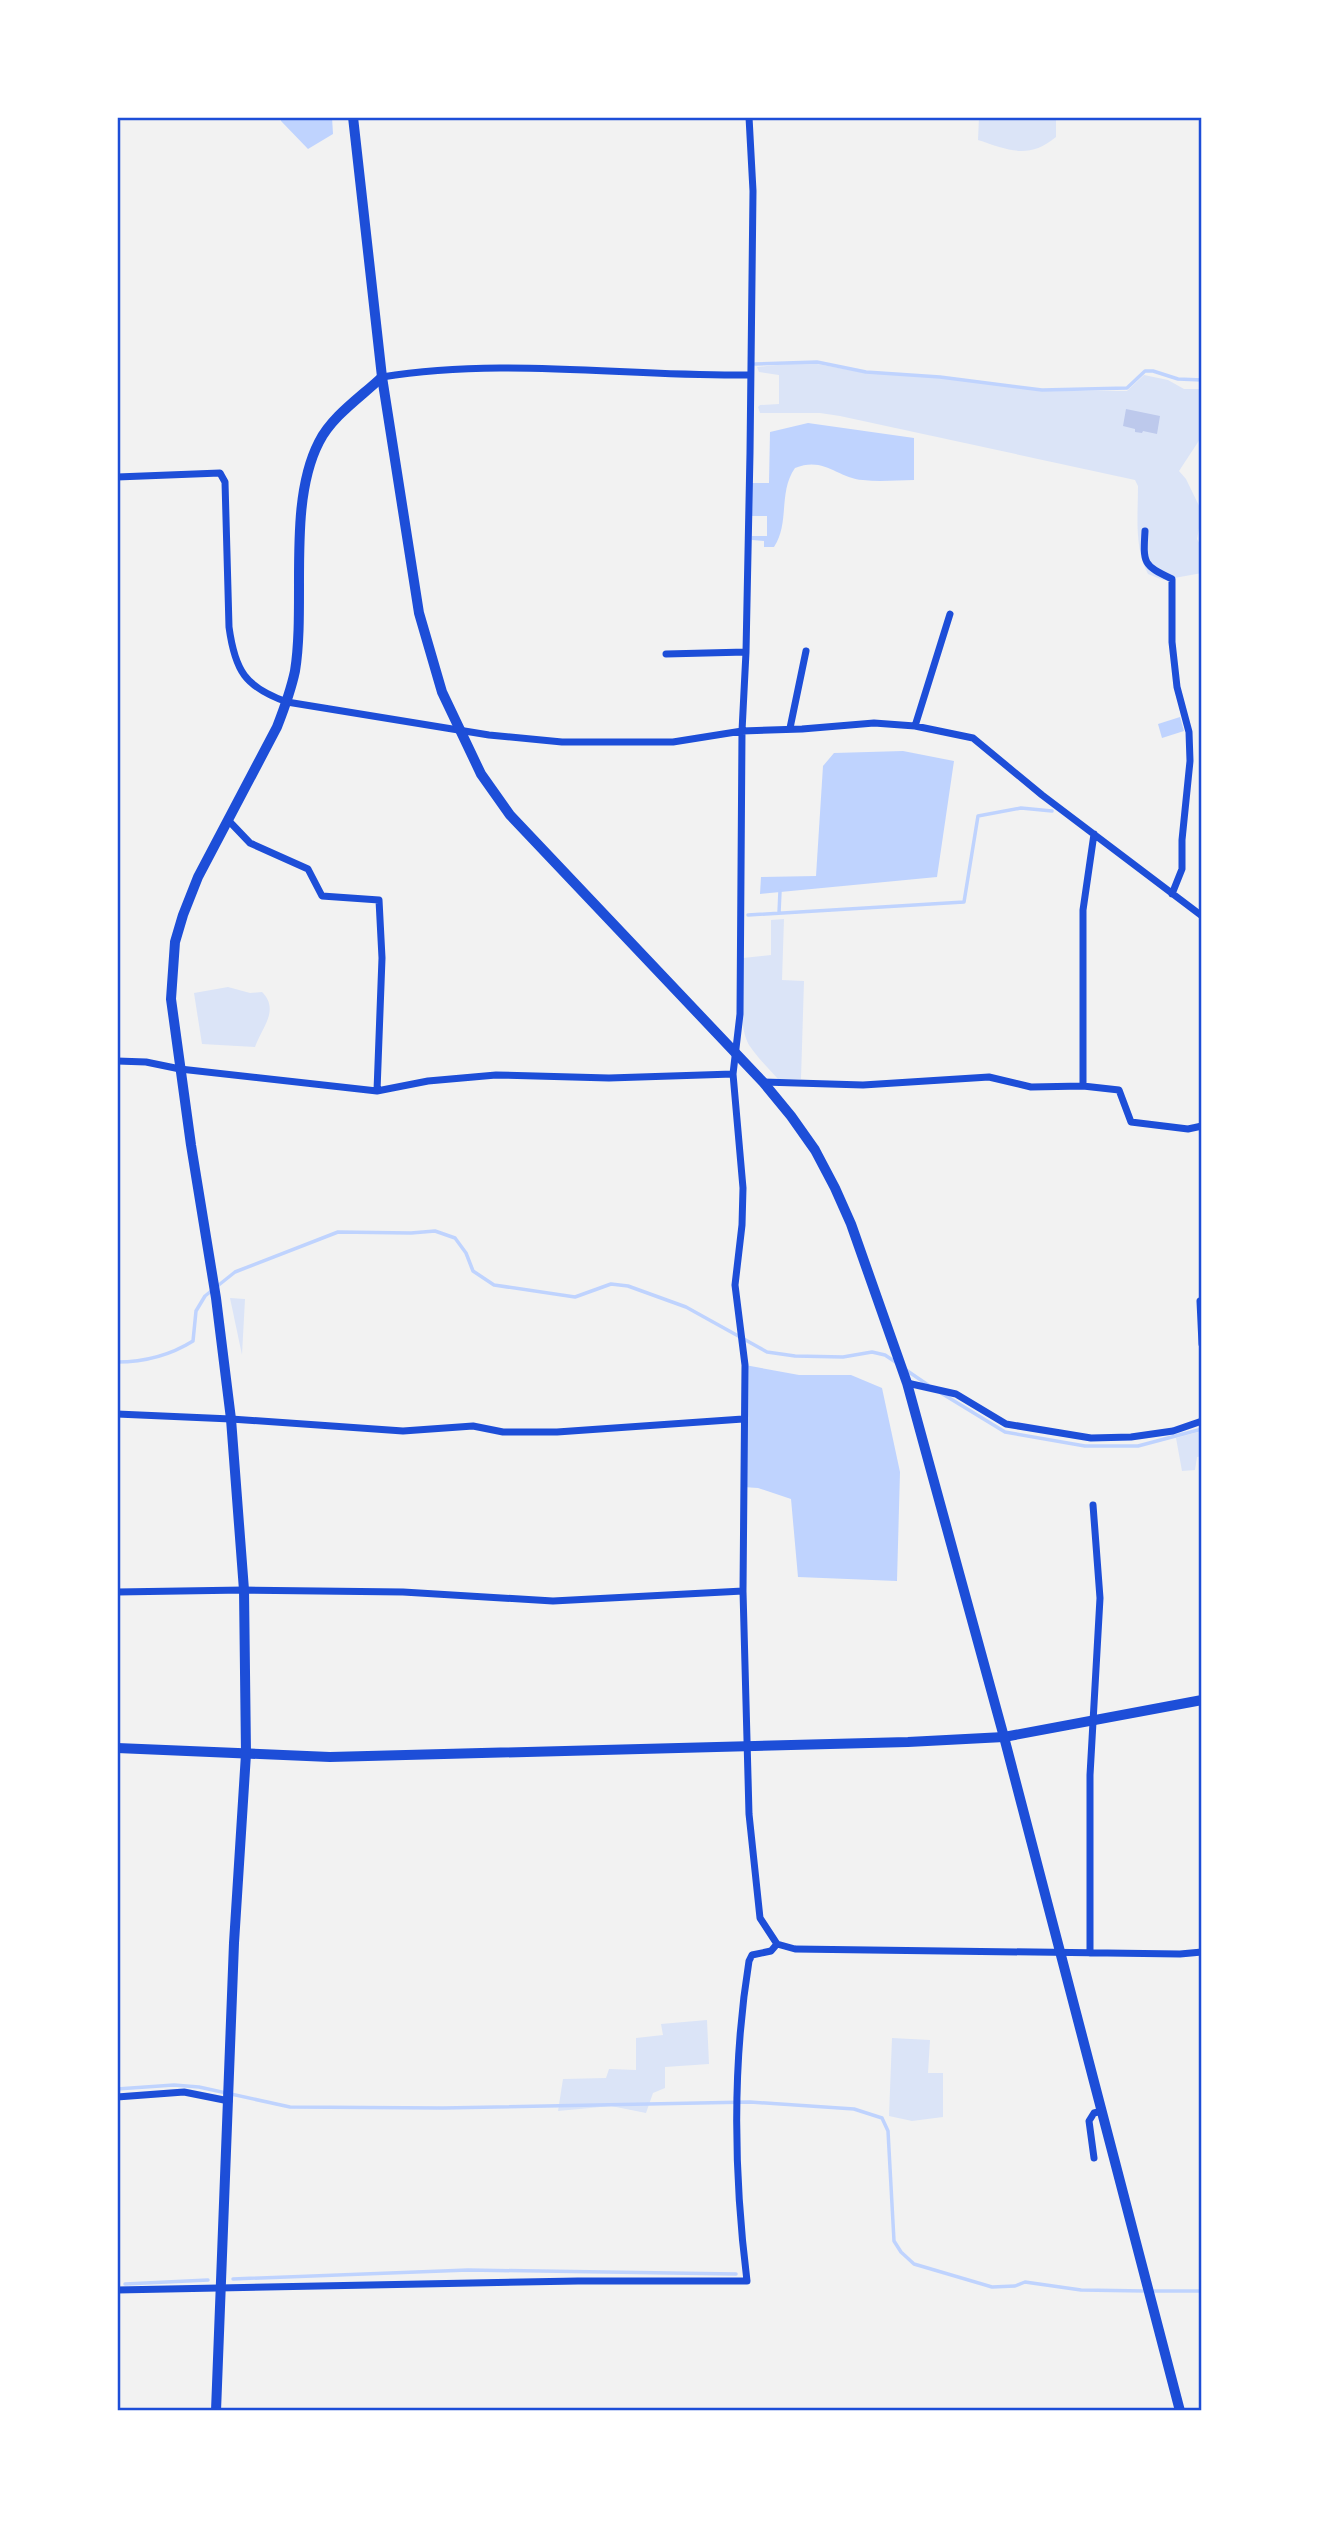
<svg xmlns="http://www.w3.org/2000/svg" width="1319" height="2528" viewBox="0 0 1319 2528" font-family="'Sofia Sans Condensed',sans-serif">
	<style>
		.green { fill: #dbe4f7 }
		.water { fill: #bfd3fe }
		.lines { fill: none; stroke-linecap: round; stroke-linejoin: round }
		.stream { stroke: #bfd3fe; stroke-width: 3.5 }
		.building { fill: #bdc9ec }
		.minor { stroke: #1d4ed8; stroke-width: 7 }
		.secondary { stroke: #1d4ed8; stroke-width: 10 }
		.primary { stroke: #1d4ed8; stroke-width: 10 }
		.trunk { stroke: #1d4ed8; stroke-width: 10 }
		.neatline { fill: none; stroke: #1d4ed8; stroke-width: 2.5 }
	</style>
	<rect width="100%" height="100%" fill="#f2f2f2"/>
	<path class="green" d="M 979,117 L 1056,117 L 1056,137 C 1028,160 1009,150 978,140 Z
		M 799,363 L 817,364 L 866,373 L 940,378 L 1042,391 L 1127,391 L 1144,375 L 1168,380 L 1184,389 L 1202,389 L 1202,436 L 1179,471 L 1186,479 L 1202,512 L 1197,539 L 1202,548 L 1202,573 L 1163,580 L 1148,574 C 1134,547 1138,516 1138,486 L 1135,480 L 840,416 L 820,413 L 760,413 L 758,407 L 760,405 L 779,404 L 779,375 L 759,372 L 757,367 Z
		M 784,919 L 782,980 L 804,981 L 801,1079 L 778,1079 C 768,1068 757,1057 749,1045 C 737,1024 743,983 743,958 L 771,955 L 771,920 Z
		M 228,987 L 250,993 L 262,992 C 280,1010 262,1027 255,1047 L 202,1044 L 194,993 Z
		M 230,1298 L 245,1299 L 242,1355 Z
		M 1202,1431 L 1202,1456 L 1197,1457 L 1195,1470 L 1182,1471 L 1176,1438 Z
		M 707,2020 L 709,2064 L 665,2067 L 665,2088 L 653,2093 L 646,2113 L 611,2106 L 558,2111 L 563,2079 L 606,2078 L 609,2069 L 636,2070 L 636,2038 L 663,2035 L 661,2024 Z
		M 892,2038 L 930,2040 L 928,2073 L 943,2073 L 943,2117 L 912,2121 L 889,2116 Z"/>
	<path class="water" d="M 281,117 L 332,117 L 333,134 L 308,149 L 281,121 Z
		M 808,423 L 914,438 L 914,480 C 897,480 880,482 863,480 C 837,478 824,456 795,468 C 778,492 790,523 774,547 L 764,547 L 764,541 L 752,540 L 752,536 L 767,536 L 767,516 L 752,516 L 752,483 L 769,483 L 770,432 Z
		M 1180,717 L 1184,731 L 1162,738 L 1158,724 Z
		M 903,751 L 954,761 L 937,877 L 760,894 L 761,877 L 816,876 L 823,766 L 834,753 Z
		M 745,1365 L 799,1375 L 851,1375 L 882,1388 L 900,1472 L 897,1581 L 798,1577 L 791,1499 L 758,1488 L 743,1487 Z"/>
	<g class="lines">
		<path class="stream" d="M 755,364 L 817,362 L 866,372 L 940,377 L 1042,390 L 1127,388 L 1145,371 L 1153,371 L 1178,379 L 1202,380
			M 779,913 L 780,891
			M 748,915 L 964,902 L 978,816 L 1021,808 L 1052,811
			M 117,1362 C 145,1362 169,1356 193,1341 L 196,1311 L 205,1296 L 235,1272 L 338,1232 L 411,1233 L 435,1231 L 455,1238 L 466,1253 L 473,1271 L 494,1285 L 575,1297 L 611,1284 L 628,1286 L 686,1307 L 767,1352 L 795,1356 L 843,1357 L 872,1352 L 885,1355 L 897,1363
			M 906,1370 L 928,1385
			M 941,1393 L 1005,1432 L 1085,1446 L 1138,1446 L 1202,1429
			M 117,2089 L 174,2085 L 199,2087 L 290,2107 L 443,2108 L 750,2102 L 854,2109 L 882,2118 L 888,2131 L 894,2241 L 901,2252 L 914,2264 L 992,2287 L 1015,2286 L 1025,2282 L 1081,2290 L 1145,2291
			M 233,2279 L 468,2270 L 736,2274
			M 125,2284 L 208,2280
			M 1153,2291 L 1202,2291"/>
	</g>
	<path class="building" d="M 1126,409 L 1160,416 L 1157,434 L 1143,431 L 1142,433 L 1135,432 L 1135,429 L 1123,426 Z"/>
	<g class="lines">
		<path class="minor" d="M 382,377 C 503,357 628,377 749,375
			M 117,477 L 220,473 L 225,482 L 229,627 C 235,671 245,687 287,702 L 489,735 L 562,742 L 673,742 L 742,731 L 802,729 L 874,723 L 915,726 L 973,738 L 1042,795 L 1202,916
			M 1145,531 C 1143,564 1143,565 1172,579 L 1172,642 L 1177,687 L 1189,732 L 1190,761 L 1182,840 L 1182,869 L 1172,894
			M 666,654 L 746,652
			M 915,726 L 950,614
			M 790,728 L 806,651
			M 229,821 L 250,843 L 308,869 L 322,896 L 379,900 L 382,958 L 377,1091
			M 117,1061 L 146,1062 L 180,1069 L 377,1091 L 428,1081 L 496,1075 L 609,1078 L 733,1074
			M 763,1082 L 863,1085 L 989,1077 L 1031,1087 L 1083,1086 L 1119,1090 L 1131,1122 L 1188,1129 L 1202,1126
			M 1083,1086 L 1083,910 L 1094,834
			M 1200,1301 L 1202,1344
			M 907,1383 L 956,1394 L 1006,1424 L 1091,1438 L 1131,1437 L 1173,1431 L 1202,1421
			M 117,1414 L 231,1419 L 403,1431 L 473,1426 L 503,1432 L 557,1432 L 743,1419
			M 117,1592 L 244,1590 L 403,1592 L 553,1601 L 743,1591
			M 777,1944 L 795,1949 L 1180,1954 L 1202,1952
			M 1090,1953 L 1090,1775 L 1100,1598 L 1093,1505
			M 117,2097 L 184,2092 L 229,2101
			M 1094,2158 L 1089,2121 L 1094,2113 L 1102,2111
			M 117,2290 L 578,2281 L 747,2281 C 734,2176 732,2066 749,1961 L 752,1955 L 771,1951 L 777,1944 L 760,1918 L 749,1814 L 743,1591 L 745,1365 L 735,1285 L 742,1225 L 743,1188 L 733,1074 L 740,1014 L 742,731 L 746,652 L 750,453 L 753,191 L 749,117"/>
		<path class="secondary" d="M 117,1748 L 330,1757 L 908,1742 L 1004,1737"/>
		<path class="primary" d="M 1004,1737 L 1202,1700
			M 216,2411 L 234,1943 L 246,1754 L 244,1590 L 231,1419 L 216,1298 L 191,1145 L 171,999 L 175,942 L 183,915 L 198,877 L 277,727 C 284,709 291,690 295,671 C 306,602 287,504 319,442 C 332,416 361,397 382,377"/>
		<path class="trunk" d="M 353,117 L 382,377 L 419,613 L 442,692 L 481,774 L 510,815 L 763,1082 L 791,1116 L 815,1150 L 835,1188 L 851,1224 L 907,1383 L 1004,1737 L 1180,2411"/>
	</g>
	<rect width="1319" height="2528" fill="none" stroke="#ffffff" stroke-width="238"/>
	<rect x="119" y="119" width="1081" height="2290" class="neatline"/>
</svg>
